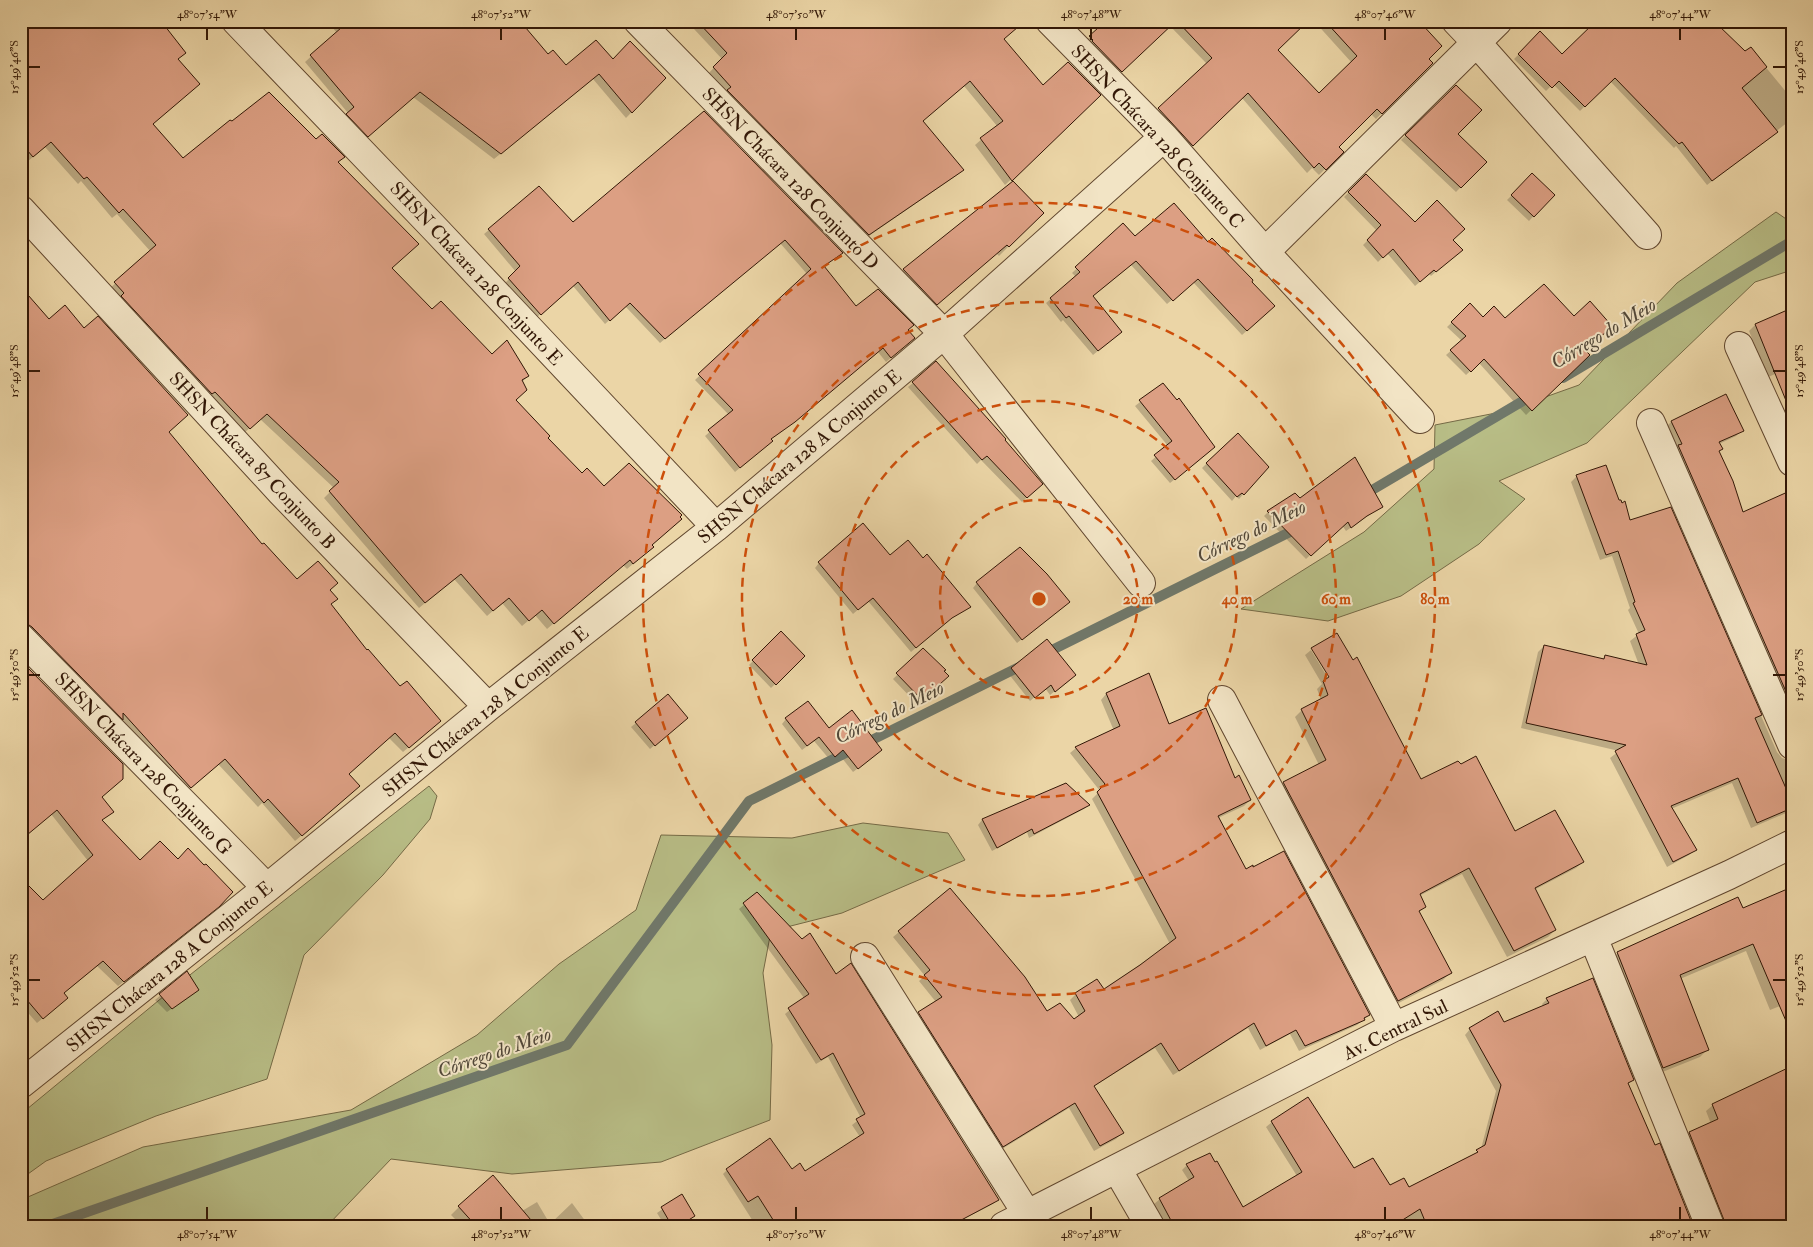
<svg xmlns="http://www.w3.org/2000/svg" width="1813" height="1247" viewBox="0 0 1813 1247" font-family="'IM FELL Double Pica',serif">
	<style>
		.green { fill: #b8bd86; stroke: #756a46 }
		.shadow { fill: #0003 }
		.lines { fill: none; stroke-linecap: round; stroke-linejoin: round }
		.stream { stroke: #70786a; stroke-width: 10 }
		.building { fill: #dc9f83; stroke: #321706 }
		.minor-casing { stroke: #60462e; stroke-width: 30 }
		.minor { stroke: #f2e4c5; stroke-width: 28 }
		.ticks { fill: none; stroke: #321706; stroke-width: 2 }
		.ring { fill: none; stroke: #cd4f0b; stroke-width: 2.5; stroke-dasharray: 9 6 }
		.labels { text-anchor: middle; stroke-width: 4; stroke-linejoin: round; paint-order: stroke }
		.street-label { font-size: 19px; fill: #321706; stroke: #f2e4c5 }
		.water-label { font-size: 20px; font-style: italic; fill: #514738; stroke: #f2e4c5 }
		.centre { fill: #cd4f0b; stroke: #f2e4c5; stroke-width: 2.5 }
		.ring-label { font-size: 15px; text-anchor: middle; font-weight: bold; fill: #cd4f0b; stroke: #f2e4c5; stroke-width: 4; stroke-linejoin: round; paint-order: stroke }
		.neatline { fill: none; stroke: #321706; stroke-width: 2 }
		.ticks-label { font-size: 12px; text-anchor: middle; fill: #321706 }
	</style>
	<rect width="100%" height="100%" fill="#ebd5a6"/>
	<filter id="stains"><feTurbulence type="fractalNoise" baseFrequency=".004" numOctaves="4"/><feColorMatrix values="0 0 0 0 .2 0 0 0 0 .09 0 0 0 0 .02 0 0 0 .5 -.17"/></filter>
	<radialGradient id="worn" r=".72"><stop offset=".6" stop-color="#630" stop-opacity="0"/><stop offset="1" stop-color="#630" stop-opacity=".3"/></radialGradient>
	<path class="green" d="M 1776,212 L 1792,223 L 1792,270 L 1755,282 L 1587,443 L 1499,481 L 1525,499 L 1479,544 L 1401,596 L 1328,621 L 1241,609 L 1364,532 L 1434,469 L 1435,425 L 1506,411 L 1579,385 L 1677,283 Z
		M 429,786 L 437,796 L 430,819 L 383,875 L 304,955 L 267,1079 L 156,1116 L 46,1161 L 21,1179 L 21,1114 L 181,982 Z
		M 863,823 L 948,833 L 965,860 L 842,913 L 771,931 L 763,973 L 772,1045 L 770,1120 L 661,1162 L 512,1174 L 391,1159 L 327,1226 L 21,1226 L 21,1200 L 143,1147 L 351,1110 L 477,1035 L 559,964 L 636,910 L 661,835 L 792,838 Z"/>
	<path class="shadow" d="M 21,21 L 177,59 L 152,124 L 182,160 L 337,163 L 390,268 L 432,311 L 492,356 L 528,376 L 522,382 L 515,400 L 546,438 L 650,545 L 646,553 L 627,569 L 623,565 L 547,629 L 535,615 L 522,626 L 502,603 L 487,616 L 454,579 L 419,608 L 324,498 L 334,488 L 260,419 L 243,434 L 109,289 L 151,252 L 117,214 L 112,218 L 81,181 L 78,184 L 45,147 L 27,162 L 21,155 Z
		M 327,21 L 518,21 L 548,56 L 566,67 L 613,60 L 665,78 L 626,118 L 593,79 L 494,159 L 413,97 L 362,141 L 341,120 L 348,113 L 305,62 L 337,33 Z
		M 1094,21 L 1306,21 L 1276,50 L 1319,94 L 1352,63 L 1314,21 L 1417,21 L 1427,59 L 1431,63 L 1376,119 L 1370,113 L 1337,147 L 1342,152 L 1319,175 L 1312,168 L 1307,173 L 1242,98 L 1186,151 L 1153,115 L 1207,64 L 1170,26 L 1116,77 L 1084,43 L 1099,27 Z
		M 1691,21 L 1712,21 L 1745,53 L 1750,48 L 1792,99 L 1792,119 L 1707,185 L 1676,146 L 1674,148 L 1610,81 L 1580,111 L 1553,84 L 1546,91 L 1514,59 L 1540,33 L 1562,56 Z
		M 699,23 L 1003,40 L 1043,87 L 1099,95 L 1005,185 L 975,145 L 997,126 L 964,86 L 922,121 L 962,170 L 957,175 L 863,240 L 708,74 L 722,59 L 694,29 Z
		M 1456,86 L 1457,134 L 1485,162 L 1456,192 L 1401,140 Z
		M 704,112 L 841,253 L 823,267 L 856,308 L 907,330 L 909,342 L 886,362 L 878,352 L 789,426 L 770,439 L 767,445 L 735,472 L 705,436 L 729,415 L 695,380 L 807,274 L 780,243 L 660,343 L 625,306 L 605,324 L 573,286 L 536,318 L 504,284 L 516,272 L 484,234 L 539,188 L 573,224 Z
		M 1366,175 L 1415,224 L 1451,240 L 1461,250 L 1431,276 L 1429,274 L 1415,286 L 1387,253 L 1378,262 L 1363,245 L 1377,231 L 1344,197 Z
		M 1532,175 L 1553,195 L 1529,221 L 1507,200 Z
		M 1013,182 L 1042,213 L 999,256 L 996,253 L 927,313 L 894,280 L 903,270 Z
		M 1123,225 L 1135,238 L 1208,244 L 1250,282 L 1269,311 L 1242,335 L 1193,282 L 1167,304 L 1131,265 L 1092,297 L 1116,336 L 1093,355 L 1063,320 L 1061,322 L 1046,303 L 1076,277 L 1072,273 Z
		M 21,289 L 49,321 L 167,432 L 262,546 L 297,580 L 329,590 L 330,605 L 367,652 L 434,726 L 403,752 L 389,738 L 347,775 L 353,792 L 295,841 L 262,803 L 258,807 L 218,764 L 185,793 L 21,629 Z
		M 1470,305 L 1483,319 L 1574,318 L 1584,351 L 1588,355 L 1526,415 L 1479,363 L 1466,375 L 1446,355 L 1462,341 L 1447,327 Z
		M 1792,310 L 1792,367 L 1768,377 L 1749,331 L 1755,325 Z
		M 913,383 L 1003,440 L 1041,484 L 1022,502 L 981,460 L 977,464 L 908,387 Z
		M 1163,384 L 1209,452 L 1170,483 L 1151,461 L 1168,446 L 1135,406 Z
		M 1726,396 L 1742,430 L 1736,436 L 1719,444 L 1722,449 L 1718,453 L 1742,514 L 1792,494 L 1792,724 L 1665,428 L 1671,422 Z
		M 1237,434 L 1267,467 L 1239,499 L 1236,496 L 1232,501 L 1202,468 Z
		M 1577,476 L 1618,502 L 1629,521 L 1670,509 L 1777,752 L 1782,758 L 1792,761 L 1792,807 L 1786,813 L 1751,828 L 1732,783 L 1671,809 L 1695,849 L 1689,855 L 1667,867 L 1610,758 L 1619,751 L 1521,728 L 1538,652 L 1544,646 L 1603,660 L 1606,657 L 1639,665 L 1630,641 L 1639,634 L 1628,610 L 1630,608 L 1612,556 L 1600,560 L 1571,482 Z
		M 1300,500 L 1381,507 L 1346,531 L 1342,525 L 1306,559 L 1264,516 L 1268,512 Z
		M 890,556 L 922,560 L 969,607 L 946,622 L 911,652 L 868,601 L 853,614 L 815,568 L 819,563 Z
		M 977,583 L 1063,606 L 1017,643 L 973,588 Z
		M 781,633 L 804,656 L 771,688 L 749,665 Z
		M 923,650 L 943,680 L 916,703 L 893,679 Z
		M 1311,650 L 1331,683 L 1421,780 L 1515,832 L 1583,862 L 1576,868 L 1534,890 L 1555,930 L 1548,937 L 1507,957 L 1462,874 L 1419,896 L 1425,907 L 1418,913 L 1450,973 L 1443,980 L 1391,1007 L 1277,790 L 1284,783 L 1319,765 L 1295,717 L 1302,710 L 1321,700 L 1317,689 L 1322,684 L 1305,655 Z
		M 21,662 L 101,797 L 112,811 L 101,821 L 140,862 L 211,912 L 118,986 L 97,966 L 63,994 L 61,1003 L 37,1023 L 22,1006 L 21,1007 L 21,880 L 43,901 L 88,861 L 51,814 Z
		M 1012,669 L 1070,679 L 1050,695 L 1045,688 L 1030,701 L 1008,673 Z
		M 1148,675 L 1169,725 L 1234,780 L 1250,800 L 1244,806 L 1218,818 L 1245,870 L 1369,1015 L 1357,1025 L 1299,1051 L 1290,1034 L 1260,1050 L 1248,1028 L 1173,1075 L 1155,1048 L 1093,1087 L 1122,1133 L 1116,1139 L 1094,1151 L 1069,1108 L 997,1152 L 913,1019 L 936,1002 L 919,981 L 925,976 L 893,937 L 899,932 L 1046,1013 L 1073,1021 L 1079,1017 L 1070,1000 L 1076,994 L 1103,990 L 1170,944 L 1092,799 L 1100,791 L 1070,753 L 1076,748 L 1114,731 L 1101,700 L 1106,694 Z
		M 786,719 L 829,729 L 876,755 L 853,772 L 838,753 L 830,760 L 814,741 L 802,750 L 782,724 Z
		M 681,722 L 650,749 L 631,727 L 636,723 Z
		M 1066,784 L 1088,805 L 1084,809 L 1029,838 L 1027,832 L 992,851 L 978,825 L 982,820 Z
		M 757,894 L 836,976 L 998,1199 L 993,1204 L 950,1226 L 756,1226 L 723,1174 L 727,1170 L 791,1170 L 805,1172 L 860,1137 L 852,1125 L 861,1118 L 828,1057 L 816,1064 L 785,1014 L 804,998 L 739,909 Z
		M 1743,910 L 1792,1001 L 1770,1010 L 1746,951 L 1680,979 L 1708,1049 L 1700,1057 L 1655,1075 L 1610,961 L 1618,953 Z
		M 187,973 L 193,994 L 167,1012 L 155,1000 Z
		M 1547,999 L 1633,1080 L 1437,1226 L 1160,1226 L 1157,1220 L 1161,1216 L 1154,1204 L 1160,1199 L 1189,1181 L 1182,1170 L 1187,1165 L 1242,1209 L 1297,1176 L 1266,1127 L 1272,1122 L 1354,1170 L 1389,1186 L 1408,1188 L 1472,1156 L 1481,1149 L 1496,1091 L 1465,1035 L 1470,1029 L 1498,1013 L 1503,1024 L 1543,1006 L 1542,1004 Z
		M 1713,1105 L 1792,1226 L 1718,1226 L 1683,1139 L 1689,1133 L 1711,1124 L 1706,1111 Z
		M 681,1196 L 694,1216 L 680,1226 L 665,1226 L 657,1213 Z
		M 537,1202 L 550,1224 L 572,1203 L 589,1226 L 455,1226 L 459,1223 L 451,1215 L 459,1207 L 522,1211 Z"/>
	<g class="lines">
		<path class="stream" d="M 1563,378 L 1792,241
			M 1362,496 L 1533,395
			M 1042,655 L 1300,527
			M 47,1226 L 567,1045 L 749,801 L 1025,664"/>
	</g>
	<path class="building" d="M 21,21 L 161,21 L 186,53 L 178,59 L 200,84 L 153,124 L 183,158 L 230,120 L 232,121 L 269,92 L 316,139 L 322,134 L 345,157 L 338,162 L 419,244 L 392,268 L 432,309 L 441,301 L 492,354 L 507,340 L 529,376 L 522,380 L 527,390 L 516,400 L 550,436 L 548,438 L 582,473 L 587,468 L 604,486 L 629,463 L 682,515 L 680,517 L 682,519 L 652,545 L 654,547 L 633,564 L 630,560 L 554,624 L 542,610 L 529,621 L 509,598 L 493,611 L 461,574 L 425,603 L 329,491 L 339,482 L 267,414 L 250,429 L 215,392 L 212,394 L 121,296 L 124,293 L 114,282 L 156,245 L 123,209 L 119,213 L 87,177 L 84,179 L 51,142 L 33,157 L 21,143 Z
		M 349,21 L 520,21 L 548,54 L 553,50 L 566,65 L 596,40 L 613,59 L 630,41 L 666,78 L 632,113 L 599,74 L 501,154 L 420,92 L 368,137 L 346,114 L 354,107 L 310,55 Z
		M 697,21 L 1025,21 L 1004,39 L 1043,85 L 1068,62 L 1101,95 L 1012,181 L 980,138 L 1003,121 L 970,81 L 923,121 L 964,170 L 869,235 L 727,90 L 731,87 L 713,67 L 727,53 Z
		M 1106,21 L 1176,21 L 1122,72 L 1092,41 L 1093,40 L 1089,36 Z
		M 1177,21 L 1308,21 L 1278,50 L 1319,93 L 1357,56 L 1325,21 L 1419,21 L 1442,46 L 1429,59 L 1433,63 L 1382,114 L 1377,109 L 1339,147 L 1344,152 L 1326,170 L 1319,163 L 1314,168 L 1248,93 L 1193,146 L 1158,108 L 1212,58 Z
		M 1596,21 L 1709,21 L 1715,26 L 1717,24 L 1745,51 L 1751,47 L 1767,67 L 1742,88 L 1778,132 L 1712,181 L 1682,142 L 1679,144 L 1615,78 L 1585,107 L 1559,81 L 1552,88 L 1518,54 L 1540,31 L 1562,54 Z
		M 1456,85 L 1482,110 L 1458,134 L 1487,162 L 1461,188 L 1405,135 Z
		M 704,111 L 843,253 L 824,266 L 856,306 L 878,289 L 914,325 L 908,330 L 915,338 L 891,358 L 883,348 L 795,422 L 771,439 L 773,441 L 740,468 L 708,430 L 733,410 L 698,374 L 811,269 L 785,240 L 665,339 L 630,303 L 610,321 L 578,282 L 541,315 L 508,278 L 520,266 L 488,229 L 539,186 L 573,222 Z
		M 1532,173 L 1555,195 L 1534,217 L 1511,195 Z
		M 1366,174 L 1415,222 L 1437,200 L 1465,229 L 1453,240 L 1463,250 L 1436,272 L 1434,270 L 1420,282 L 1393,249 L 1383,258 L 1367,240 L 1381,225 L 1348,192 Z
		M 1013,181 L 1044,213 L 1009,247 L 1007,245 L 937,305 L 903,269 Z
		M 1174,203 L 1208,242 L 1212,238 L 1253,280 L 1252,282 L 1275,306 L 1247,331 L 1198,279 L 1173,301 L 1136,261 L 1093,296 L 1122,332 L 1098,351 L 1069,316 L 1066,318 L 1050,298 L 1080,272 L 1075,267 L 1123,223 L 1135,236 Z
		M 1544,284 L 1574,316 L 1590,301 L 1612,326 L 1586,351 L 1590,355 L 1532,411 L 1484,359 L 1471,372 L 1450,350 L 1466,336 L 1451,322 L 1470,303 L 1483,317 L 1494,306 L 1505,318 Z
		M 21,287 L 49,319 L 65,305 L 84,328 L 98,316 L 188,415 L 169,432 L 262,544 L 264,543 L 297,579 L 318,561 L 338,583 L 330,590 L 338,599 L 331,604 L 367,650 L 368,649 L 400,686 L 407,681 L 441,721 L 409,748 L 395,733 L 349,774 L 360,786 L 302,836 L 268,799 L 264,803 L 225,759 L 191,788 L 123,713 L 123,720 L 32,627 L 26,623 L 21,623 Z
		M 1792,308 L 1792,413 L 1791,413 L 1755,324 Z
		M 936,361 L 1006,439 L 1005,440 L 1043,484 L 1027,498 L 987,456 L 982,460 L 912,382 Z
		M 1163,383 L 1177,400 L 1179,398 L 1215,447 L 1175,480 L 1154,455 L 1172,441 L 1139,400 Z
		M 1726,394 L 1744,431 L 1719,442 L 1723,449 L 1719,451 L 1733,481 L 1743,512 L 1792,490 L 1791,703 L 1678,445 L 1682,444 L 1671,421 Z
		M 1238,433 L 1269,467 L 1244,495 L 1242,493 L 1237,497 L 1206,463 Z
		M 1355,457 L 1383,507 L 1367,516 L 1351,528 L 1348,522 L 1311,556 L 1267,511 L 1295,493 L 1300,498 Z
		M 1606,465 L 1619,500 L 1621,500 L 1622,503 L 1625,501 L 1630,520 L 1671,507 L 1762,715 L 1755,718 L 1792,802 L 1792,808 L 1757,823 L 1738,778 L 1671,806 L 1697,850 L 1673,862 L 1615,751 L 1626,745 L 1526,723 L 1544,645 L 1604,659 L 1605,655 L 1647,665 L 1636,634 L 1645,630 L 1633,603 L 1635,602 L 1618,551 L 1606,555 L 1576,475 Z
		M 863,523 L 890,555 L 908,540 L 923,558 L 927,554 L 971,607 L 952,618 L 916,648 L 873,598 L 858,610 L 818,562 Z
		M 1020,547 L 1047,574 L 1070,602 L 1022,640 L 976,582 Z
		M 781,631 L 805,656 L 776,685 L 752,660 Z
		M 1337,633 L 1353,660 L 1357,657 L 1421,779 L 1458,761 L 1461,764 L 1476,756 L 1515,831 L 1555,810 L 1584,862 L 1535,888 L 1556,930 L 1514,951 L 1469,868 L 1420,894 L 1426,907 L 1419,911 L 1452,973 L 1398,1001 L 1283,782 L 1326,760 L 1301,709 L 1328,695 L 1323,681 L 1329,677 L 1311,648 Z
		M 1047,639 L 1076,675 L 1055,692 L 1051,685 L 1035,698 L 1011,668 Z
		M 923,648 L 946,670 L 944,671 L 949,676 L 922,700 L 896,673 Z
		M 21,661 L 123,764 L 123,779 L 102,797 L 114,812 L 102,820 L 140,860 L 160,841 L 178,859 L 188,848 L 204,865 L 206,864 L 233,892 L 219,907 L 124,982 L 103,961 L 64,993 L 68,998 L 43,1019 L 21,993 L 21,878 L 43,900 L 93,855 L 57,810 L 21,840 Z
		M 1149,673 L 1169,724 L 1206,708 L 1235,778 L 1239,775 L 1251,800 L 1218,816 L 1246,869 L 1253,865 L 1253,867 L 1284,851 L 1370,1015 L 1364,1018 L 1365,1020 L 1305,1046 L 1296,1030 L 1266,1046 L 1254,1023 L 1179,1071 L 1161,1043 L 1094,1086 L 1124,1133 L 1100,1146 L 1075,1103 L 1003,1147 L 918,1012 L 942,997 L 924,975 L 930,970 L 898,931 L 950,888 L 1025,977 L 1047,1011 L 1060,1003 L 1074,1019 L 1085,1011 L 1075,993 L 1097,979 L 1104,989 L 1140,965 L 1176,938 L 1097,792 L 1105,784 L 1075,747 L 1120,726 L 1106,693 Z
		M 668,694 L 688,718 L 655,746 L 635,722 Z
		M 808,701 L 829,728 L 852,710 L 882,750 L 858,769 L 843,750 L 835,757 L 819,737 L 807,746 L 785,718 Z
		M 1066,783 L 1090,805 L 1034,834 L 1032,829 L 997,848 L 982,819 Z
		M 1792,887 L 1792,1035 L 1753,944 L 1680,975 L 1709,1050 L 1663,1068 L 1617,952 L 1738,897 L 1743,908 Z
		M 757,892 L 802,939 L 810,933 L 836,974 L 851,963 L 999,1200 L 950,1226 L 777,1226 L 758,1196 L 748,1202 L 726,1169 L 770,1138 L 792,1169 L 800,1163 L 805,1171 L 864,1133 L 856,1119 L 865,1114 L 833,1053 L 821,1060 L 788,1008 L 809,994 L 743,903 Z
		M 187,971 L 199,990 L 172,1009 L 159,994 Z
		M 1593,978 L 1634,1080 L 1628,1083 L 1655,1145 L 1660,1143 L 1693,1226 L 1427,1226 L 1420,1209 L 1393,1226 L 1174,1226 L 1159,1198 L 1194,1177 L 1186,1164 L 1210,1153 L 1215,1162 L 1217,1161 L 1243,1207 L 1302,1172 L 1271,1121 L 1308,1097 L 1354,1168 L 1373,1158 L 1390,1185 L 1404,1178 L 1409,1187 L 1478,1152 L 1476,1150 L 1485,1145 L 1501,1085 L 1469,1028 L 1498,1011 L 1504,1022 L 1549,1003 L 1546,998 Z
		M 1792,1066 L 1792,1226 L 1725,1226 L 1724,1220 L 1689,1132 L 1718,1119 L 1712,1104 Z
		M 493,1175 L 536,1226 L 476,1226 L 458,1206 Z
		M 682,1194 L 695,1216 L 679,1226 L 672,1226 L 661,1207 Z"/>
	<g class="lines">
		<defs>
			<path id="minor" d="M 236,21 L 438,232 L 716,527
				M 638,21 L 944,334 L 1141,583
				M 1050,21 L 1164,137 L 1265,252 L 1420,419
				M 1456,21 L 1476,42 L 1647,235
				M 21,210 L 281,492 L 488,707
				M 1265,252 L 1498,21
				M 1739,346 L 1792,462
				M 1651,423 L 1792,745
				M 21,638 L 267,888
				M 1222,700 L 1394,1027
				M 1593,937 L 1710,1226
				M 865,957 L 1027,1214
				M 21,1084 L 267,888 L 488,707 L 716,527 L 944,334 L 1164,137
				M 1117,1169 L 1150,1226
				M 1004,1226 L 1394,1027 L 1729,875 L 1792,844"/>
		</defs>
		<use href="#minor" class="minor-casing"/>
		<use href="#minor" class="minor"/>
	</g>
	<path class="ticks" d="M 207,28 L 207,40M 501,28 L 501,40M 796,28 L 796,40M 1091,28 L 1091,40M 1385,28 L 1385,40M 1680,28 L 1680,40M 28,67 L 40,67M 1773,67 L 1786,67M 28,371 L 40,371M 1773,371 L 1786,371M 28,675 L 40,675M 1773,675 L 1786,675M 28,980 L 40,980M 1773,980 L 1786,980M 207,1207 L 207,1220M 501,1207 L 501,1220M 796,1207 L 796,1220M 1091,1207 L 1091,1220M 1385,1207 L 1385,1220M 1680,1207 L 1680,1220"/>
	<g class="ring">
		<circle cx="1039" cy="599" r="99"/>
		<circle cx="1039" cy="599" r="198"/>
		<circle cx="1039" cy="599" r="297"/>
		<circle cx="1039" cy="599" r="396"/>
	</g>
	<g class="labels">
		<g class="street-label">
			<text transform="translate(1158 136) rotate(47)" y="7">SHSN Chácara 128 Conjunto C</text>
			<text transform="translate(791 178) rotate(46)" y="7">SHSN Chácara 128 Conjunto D</text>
			<text transform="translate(477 273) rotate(47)" y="7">SHSN Chácara 128 Conjunto E</text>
			<text transform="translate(799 456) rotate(-40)" y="7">SHSN Chácara 128 A Conjunto E</text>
			<text transform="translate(253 460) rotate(47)" y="7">SHSN Chácara 87 Conjunto B</text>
			<text transform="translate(485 711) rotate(-39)" y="7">SHSN Chácara 128 A Conjunto E</text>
			<text transform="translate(144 763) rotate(46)" y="7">SHSN Chácara 128 Conjunto G</text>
			<text transform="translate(169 966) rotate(-39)" y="7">SHSN Chácara 128 A Conjunto E</text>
			<text transform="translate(1395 1029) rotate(-26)" y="7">Av. Central Sul</text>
		</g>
		<g class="water-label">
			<text transform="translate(1603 333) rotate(-31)" y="7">Córrego do Meio</text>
			<text transform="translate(1251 531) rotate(-26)" y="7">Córrego do Meio</text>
			<text transform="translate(889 712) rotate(-26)" y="7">Córrego do Meio</text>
			<text transform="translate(494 1052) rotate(-19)" y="7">Córrego do Meio</text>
		</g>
	</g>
	<circle cx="1039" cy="599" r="8" class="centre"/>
	<g class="ring-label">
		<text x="1138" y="604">20 m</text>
		<text x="1237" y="604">40 m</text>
		<text x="1336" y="604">60 m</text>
		<text x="1435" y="604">80 m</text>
	</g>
	<rect width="1813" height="1247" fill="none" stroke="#ebd5a6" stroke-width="55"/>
	<rect x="28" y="28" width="1758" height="1192" class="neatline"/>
	<g class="ticks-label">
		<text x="207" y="18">48°07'54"W</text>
		<text x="501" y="18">48°07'52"W</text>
		<text x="796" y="18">48°07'50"W</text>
		<text x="1091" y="18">48°07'48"W</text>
		<text x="1385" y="18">48°07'46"W</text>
		<text x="1680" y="18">48°07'44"W</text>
		<text transform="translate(14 67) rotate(-90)" y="4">15°49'46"S</text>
		<text transform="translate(1799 67) rotate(-90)" y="4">15°49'46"S</text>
		<text transform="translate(14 371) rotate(-90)" y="4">15°49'48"S</text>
		<text transform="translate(1799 371) rotate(-90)" y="4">15°49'48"S</text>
		<text transform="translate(14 675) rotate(-90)" y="4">15°49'50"S</text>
		<text transform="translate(1799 675) rotate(-90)" y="4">15°49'50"S</text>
		<text transform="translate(14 980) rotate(-90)" y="4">15°49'52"S</text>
		<text transform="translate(1799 980) rotate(-90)" y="4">15°49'52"S</text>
		<text x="207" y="1238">48°07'54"W</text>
		<text x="501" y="1238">48°07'52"W</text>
		<text x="796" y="1238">48°07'50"W</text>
		<text x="1091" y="1238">48°07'48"W</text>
		<text x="1385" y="1238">48°07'46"W</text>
		<text x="1680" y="1238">48°07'44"W</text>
	</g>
	<rect width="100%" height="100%" filter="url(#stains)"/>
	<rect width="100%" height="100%" fill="url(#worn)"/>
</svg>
